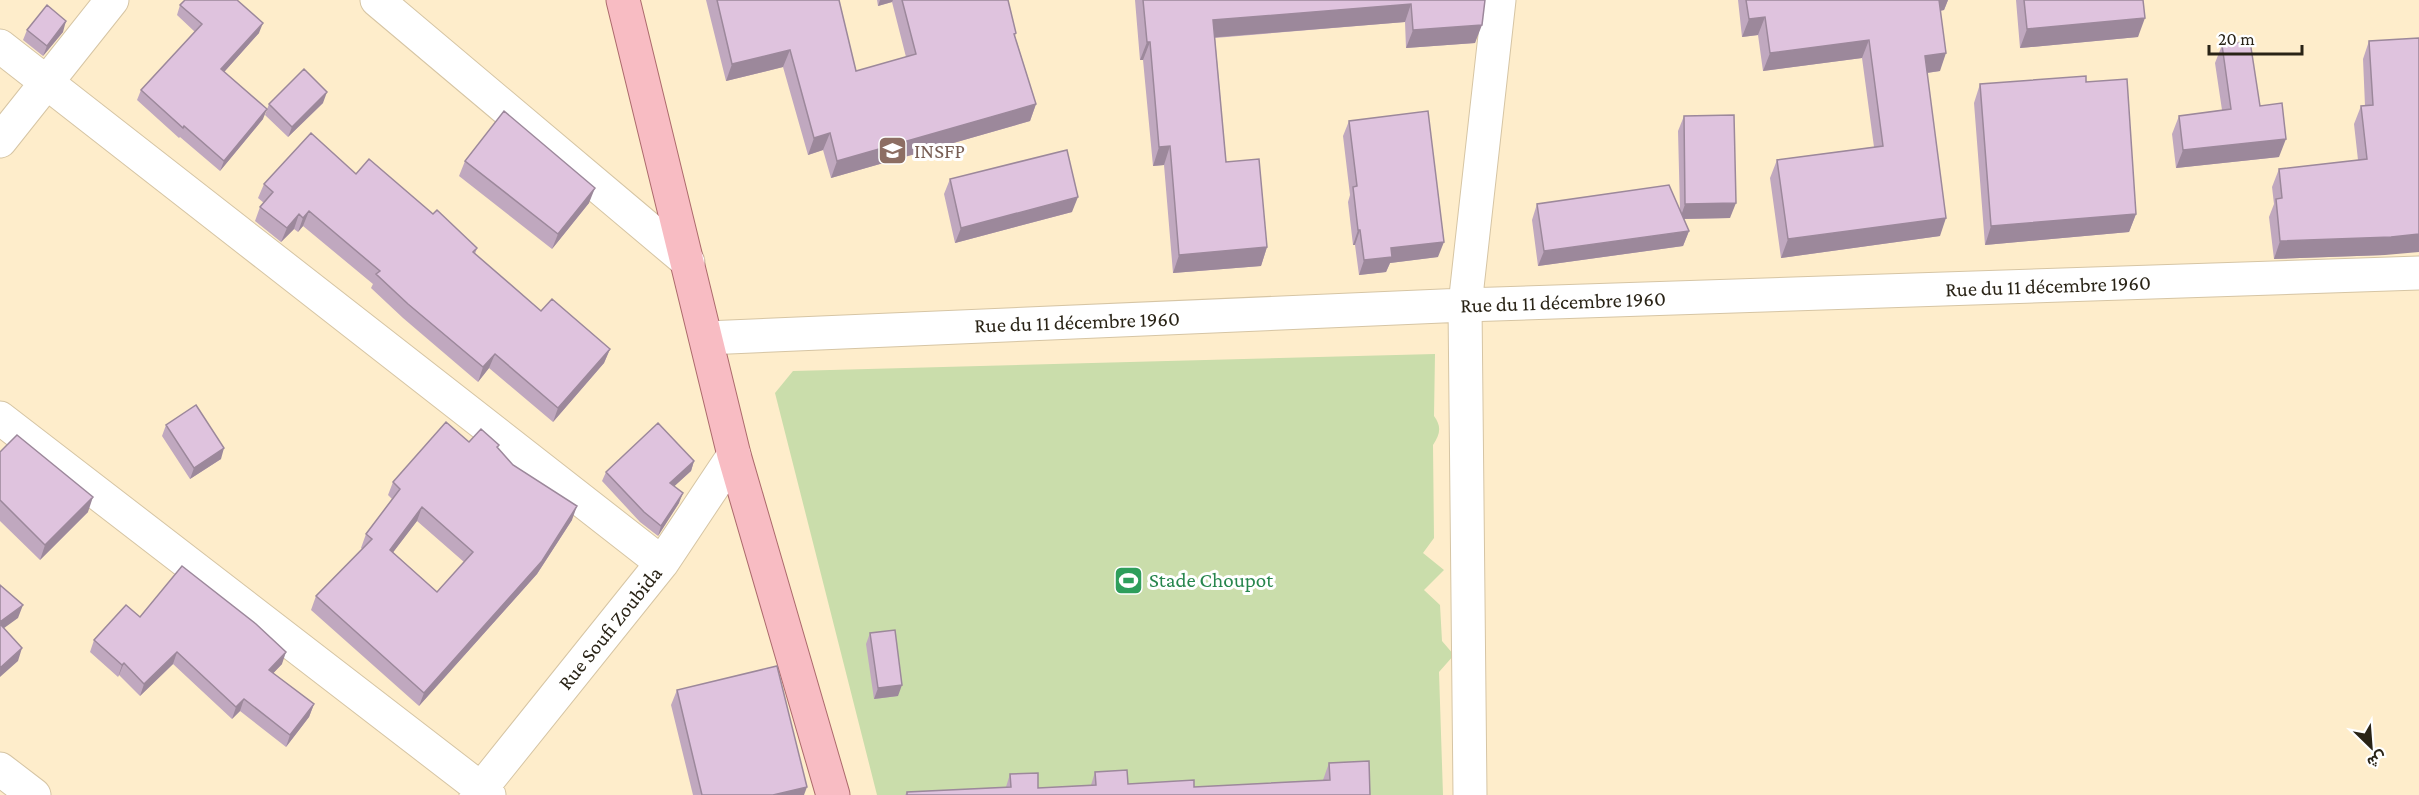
<svg xmlns="http://www.w3.org/2000/svg" width="2419" height="795" viewBox="0 0 2419 795" font-family="'Crimson Pro',Vazirmatn,serif">
	<style>
		.green { fill: #caddab }
		.lines { fill: none; stroke-linecap: round; stroke-linejoin: round }
		.minor-casing { stroke: #d6c5a4; stroke-width: 35 }
		.major-casing { stroke: #ac6a6c; stroke-width: 35 }
		.minor { stroke: #fff; stroke-width: 33 }
		.major { stroke: #f8bcc3; stroke-width: 33 }
		.wall { fill: #c0a8bf; fill-rule: evenodd }
		.shaded-wall { fill: #9c889b }
		.building { fill: #dfc3de; stroke: #9c889b; stroke-width: 1.5; fill-rule: evenodd }
		.labels { text-anchor: middle; stroke-width: 6; stroke-linejoin: round; paint-order: stroke }
		.education-label { font-size: 21px; fill: #785e54; stroke: #fff; text-anchor: start }
		.street-label { font-size: 21px; fill: #292316; stroke: #fff }
		.leisure-label { font-size: 21px; fill: #27864d; stroke: #fff; text-anchor: start }
	</style>
	<rect width="100%" height="100%" fill="#feedcb"/>
	<path class="green" d="M 1435,354 L 1434,416 C 1442,427 1440,434 1433,445 L 1434,538 L 1423,553 L 1444,570 L 1424,590 L 1440,605 L 1442,641 L 1454,655 L 1439,672 L 1443,795 L 877,795 L 775,393 L 793,371 Z"/>
	<g class="lines">
		<defs>
			<path id="minor" d="M 377,0 L 688,262
				M 0,46 L 662,563
				M 0,141 L 112,0
				M 706,338 L 1465,305 L 2419,273
				M 0,418 L 489,795
				M 0,769 L 34,795
				M 476,795 L 662,563 L 734,455
				M 1470,795 L 1465,305 L 1499,0"/>
			<path id="major" d="M 623,0 L 734,455 L 833,795"/>
		</defs>
		<use href="#minor" class="minor-casing"/>
		<use href="#major" class="major-casing"/>
		<use href="#minor" class="minor"/>
		<use href="#major" class="major"/>
	</g>
	<path class="wall" d="M 706,0 L 839,0 L 856,71 L 906,57 L 892,2 L 878,6 L 877,0 L 1008,0 L 1016,33 L 1015,36 L 1036,104 L 1030,121 L 831,178 L 823,150 L 808,155 L 783,67 L 726,81 Z
		M 1135,0 L 1485,0 L 1475,43 L 1406,48 L 1405,22 L 1215,38 L 1226,162 L 1267,247 L 1261,266 L 1173,273 L 1164,165 L 1153,166 L 1143,60 L 1140,60 Z
		M 1738,0 L 1948,0 L 1944,10 L 1940,11 L 1940,71 L 1927,73 L 1940,236 L 1781,258 L 1770,178 L 1777,160 L 1874,147 L 1862,58 L 1763,71 L 1758,35 L 1742,37 Z
		M 2016,0 L 2143,0 L 2138,37 L 2020,48 Z
		M 180,5 L 259,33 L 224,72 L 263,119 L 220,171 L 180,137 L 179,138 L 137,100 L 141,90 L 195,32 L 177,15 Z
		M 27,30 L 63,32 L 43,56 L 23,40 Z
		M 2369,41 L 2385,255 L 2274,259 L 2269,217 L 2274,204 L 2272,187 L 2279,169 L 2358,160 L 2354,124 L 2361,106 L 2365,106 L 2363,59 Z
		M 2222,45 L 2260,106 L 2279,157 L 2176,168 L 2172,134 L 2179,116 L 2222,110 L 2215,63 Z
		M 2086,82 L 2136,214 L 2129,232 L 1985,245 L 1974,103 L 1980,84 Z
		M 323,103 L 288,137 L 265,115 L 269,104 Z
		M 1684,116 L 1730,218 L 1684,219 L 1689,231 L 1683,246 L 1538,266 L 1532,220 L 1537,204 L 1680,210 L 1678,131 Z
		M 1349,121 L 1438,257 L 1390,263 L 1386,272 L 1359,275 L 1355,245 L 1353,245 L 1348,202 L 1350,195 L 1343,136 Z
		M 465,161 L 589,203 L 552,249 L 459,176 Z
		M 356,174 L 433,214 L 477,248 L 475,254 L 541,311 L 610,349 L 604,363 L 553,422 L 489,368 L 478,382 L 403,318 L 371,288 L 373,284 L 303,226 L 298,232 L 294,229 L 281,242 L 255,221 L 260,207 L 264,203 L 258,198 L 264,184 Z
		M 950,179 L 1072,212 L 955,243 L 944,194 Z
		M 166,425 L 221,459 L 190,479 L 162,436 Z
		M 469,442 L 499,445 L 498,448 L 513,465 L 572,520 L 537,574 L 419,706 L 311,610 L 316,596 L 362,549 L 361,548 L 366,534 L 392,499 L 388,495 L 393,482 ZM 417,521 L 464,562 L 437,592 L 393,552 Z
		M 0,452 L 88,512 L 40,560 L 0,521 Z
		M 694,461 L 691,471 L 674,486 L 679,503 L 658,536 L 640,522 L 602,481 L 606,472 Z
		M 140,617 L 282,664 L 273,673 L 314,704 L 309,717 L 286,747 L 240,711 L 232,719 L 173,664 L 140,696 L 119,675 L 118,677 L 90,652 L 94,640 Z
		M 870,633 L 898,696 L 874,699 L 866,644 Z
		M 677,690 L 804,795 L 693,795 L 671,705 Z
		M 1329,763 L 1370,795 L 905,795 L 907,792 L 1006,787 L 1010,774 L 1038,788 L 1091,785 L 1095,772 L 1128,784 L 1194,787 L 1323,780 Z"/>
	<path class="shaded-wall" d="M 880,0 L 893,0 L 892,2 L 878,6 Z
		M 1936,0 L 1948,0 L 1944,10 L 1932,12 Z
		M 1411,4 L 1405,22 L 1207,38 L 1213,20 Z
		M 1765,17 L 1758,35 L 1742,37 L 1749,19 Z
		M 2145,18 L 2138,37 L 2020,48 L 2027,29 Z
		M 66,21 L 63,32 L 43,56 L 47,46 Z
		M 263,23 L 259,33 L 217,80 L 221,69 Z
		M 1482,25 L 1475,43 L 1406,48 L 1413,30 Z
		M 1869,40 L 1862,58 L 1763,71 L 1770,53 Z
		M 1147,42 L 1150,42 L 1143,60 L 1140,60 Z
		M 790,50 L 783,67 L 726,81 L 732,64 Z
		M 1946,53 L 1940,71 L 1919,74 L 1925,56 Z
		M 327,92 L 323,103 L 288,137 L 292,127 Z
		M 1036,104 L 1030,121 L 831,178 L 837,161 Z
		M 267,109 L 263,119 L 220,171 L 224,161 Z
		M 830,133 L 823,150 L 808,155 L 814,138 Z
		M 2286,139 L 2279,157 L 2176,168 L 2183,150 Z
		M 1170,146 L 1164,165 L 1153,166 L 1159,147 Z
		M 595,188 L 589,203 L 552,249 L 558,234 Z
		M 1078,197 L 1072,212 L 955,243 L 961,228 Z
		M 1736,203 L 1730,218 L 1680,219 L 1685,204 Z
		M 309,211 L 303,226 L 298,232 L 303,218 Z
		M 299,214 L 294,229 L 281,242 L 287,228 Z
		M 2136,214 L 2129,232 L 1985,245 L 1991,226 Z
		M 1946,218 L 1940,236 L 1781,258 L 1788,239 Z
		M 1358,230 L 1360,230 L 1355,245 L 1353,245 Z
		M 1689,231 L 1683,246 L 1538,266 L 1544,251 Z
		M 2419,234 L 2419,252 L 2385,255 L 2274,259 L 2280,241 Z
		M 1444,242 L 1438,257 L 1390,263 L 1386,272 L 1359,275 L 1364,260 L 1391,248 Z
		M 1267,247 L 1261,266 L 1173,273 L 1179,255 Z
		M 610,349 L 604,363 L 553,422 L 558,408 Z
		M 495,354 L 489,368 L 478,382 L 483,367 Z
		M 224,448 L 221,459 L 190,479 L 194,468 Z
		M 694,461 L 691,471 L 667,493 L 670,483 Z
		M 683,493 L 679,503 L 658,536 L 661,526 Z
		M 93,497 L 88,512 L 40,560 L 45,545 Z
		M 577,506 L 572,520 L 537,574 L 419,706 L 424,693 Z
		M 422,507 L 417,521 L 385,563 L 390,550 Z
		M 23,605 L 18,618 L 0,631 L 0,622 Z
		M 22,648 L 18,661 L 0,677 L 0,668 Z
		M 177,652 L 173,664 L 140,696 L 144,684 Z
		M 286,652 L 282,664 L 265,682 L 269,670 Z
		M 124,663 L 119,675 L 118,677 L 122,665 Z
		M 902,685 L 898,696 L 874,699 L 878,688 Z
		M 244,699 L 240,711 L 232,719 L 236,707 Z
		M 314,704 L 309,717 L 286,747 L 290,735 Z
		M 807,787 L 804,795 L 773,795 Z"/>
	<path class="building" d="M 185,0 L 237,0 L 263,23 L 221,69 L 267,109 L 224,161 L 184,126 L 183,128 L 141,90 L 202,24 L 180,5 Z
		M 717,0 L 839,0 L 856,71 L 916,54 L 902,0 L 1008,0 L 1016,33 L 1014,34 L 1036,104 L 837,161 L 830,133 L 814,138 L 790,50 L 732,64 Z
		M 1143,0 L 1485,0 L 1482,25 L 1413,30 L 1411,4 L 1213,20 L 1226,162 L 1259,159 L 1267,247 L 1179,255 L 1170,146 L 1159,147 L 1150,42 L 1147,42 Z
		M 1746,0 L 1939,0 L 1946,53 L 1925,56 L 1946,218 L 1788,239 L 1777,160 L 1883,146 L 1869,40 L 1770,53 L 1765,17 L 1749,19 Z
		M 2024,0 L 2143,0 L 2145,18 L 2027,29 Z
		M 47,5 L 66,21 L 47,46 L 27,30 Z
		M 2419,38 L 2419,234 L 2391,237 L 2280,241 L 2276,199 L 2282,198 L 2279,169 L 2367,159 L 2361,106 L 2373,105 L 2369,41 Z
		M 2250,41 L 2260,106 L 2282,103 L 2286,139 L 2183,150 L 2179,116 L 2231,109 L 2222,45 Z
		M 304,69 L 327,92 L 292,127 L 269,104 Z
		M 2086,76 L 2086,82 L 2127,79 L 2136,214 L 1991,226 L 1980,84 Z
		M 504,111 L 595,188 L 558,234 L 465,161 Z
		M 1428,111 L 1444,242 L 1391,248 L 1392,257 L 1364,260 L 1360,230 L 1358,230 L 1353,187 L 1357,186 L 1349,121 Z
		M 1734,115 L 1736,203 L 1685,204 L 1684,116 Z
		M 311,133 L 356,174 L 369,159 L 433,214 L 437,210 L 477,248 L 473,252 L 541,311 L 552,299 L 610,349 L 558,408 L 495,354 L 483,367 L 408,304 L 376,274 L 380,271 L 309,211 L 303,218 L 299,214 L 287,228 L 260,207 L 273,192 L 264,184 Z
		M 1067,150 L 1078,197 L 961,228 L 950,179 Z
		M 1669,185 L 1689,231 L 1544,251 L 1537,204 Z
		M 196,405 L 224,448 L 194,468 L 166,425 Z
		M 446,422 L 469,442 L 481,429 L 499,445 L 497,447 L 513,465 L 577,506 L 542,561 L 424,693 L 316,596 L 372,539 L 366,534 L 400,489 L 393,482 ZM 422,507 L 473,552 L 437,592 L 390,550 Z
		M 658,423 L 694,461 L 670,483 L 683,493 L 661,526 L 644,512 L 606,472 Z
		M 17,435 L 93,497 L 45,545 L 0,500 L 0,452 Z
		M 182,566 L 256,624 L 286,652 L 269,670 L 314,704 L 290,735 L 244,699 L 236,707 L 177,652 L 144,684 L 124,663 L 122,665 L 94,640 L 126,605 L 140,617 Z
		M 0,585 L 23,605 L 0,622 Z
		M 0,624 L 22,648 L 0,668 Z
		M 895,630 L 902,685 L 878,688 L 870,633 Z
		M 777,666 L 807,787 L 773,795 L 702,795 L 677,690 Z
		M 1369,761 L 1370,795 L 907,795 L 907,792 L 1011,787 L 1010,774 L 1038,773 L 1038,788 L 1096,785 L 1095,772 L 1127,770 L 1128,784 L 1194,780 L 1194,787 L 1330,780 L 1329,763 Z"/>
	<defs>
		<symbol id="university-square" viewBox="-11 -11 22 22"><rect x="-9" y="-9" width="18" height="18" rx="4" fill="#8d6e63" stroke="#fff"/><path d="M0-5L7-2L0 1L-7-2ZM-4 1L0 2.5L4 1V4Q0 6-4 4Z" fill="#fff"/></symbol>
		<symbol id="stadium-square" viewBox="-11 -11 22 22"><rect x="-9" y="-9" width="18" height="18" rx="4" fill="#2e9e5b" stroke="#fff"/><path d="M0-5a6.5 5 0 1 0 0 10a6.5 5 0 1 0 0-10ZM-3.5-1.8h7v3.6h-7Z" fill="#fff"/></symbol>
	</defs>
	<g fill-rule="evenodd">
		<use href="#university-square" x="876" y="134" width="33" height="33"/>
		<use href="#stadium-square" x="1112" y="564" width="33" height="33"/>
	</g>
	<g class="labels">
		<g class="education-label">
			<text x="914" y="158">INSFP</text>
		</g>
		<g class="street-label">
			<text transform="translate(2048 286) rotate(-2)" y="7">Rue du 11 décembre 1960</text>
			<text transform="translate(1563 302) rotate(-2)" y="7">Rue du 11 décembre 1960</text>
			<text transform="translate(1077 322) rotate(-2)" y="7">Rue du 11 décembre 1960</text>
			<text transform="translate(610 628) rotate(-51)" y="7">Rue Soufi Zoubida</text>
		</g>
		<g class="leisure-label">
			<text x="1149" y="587">Stade Choupot</text>
		</g>
	</g>
	<g transform="translate(2371 747) rotate(155)" stroke="#ffffff" stroke-width="4.5" paint-order="stroke">
	<path d="M0-4.5L10 22L0 15L-10 22Z" fill="#292316"/>
	<text y="-9" font-size="16" font-weight="bold" text-anchor="middle" fill="#292316">ش</text>
	</g>
	<path d="M2209 45v9h93v-9" fill="none" stroke="#292316" stroke-width="3"/>
	<text x="2218" y="45" font-size="18" fill="#292316" stroke="#ffffff" stroke-width="4.5" paint-order="stroke">20 m</text>
</svg>
